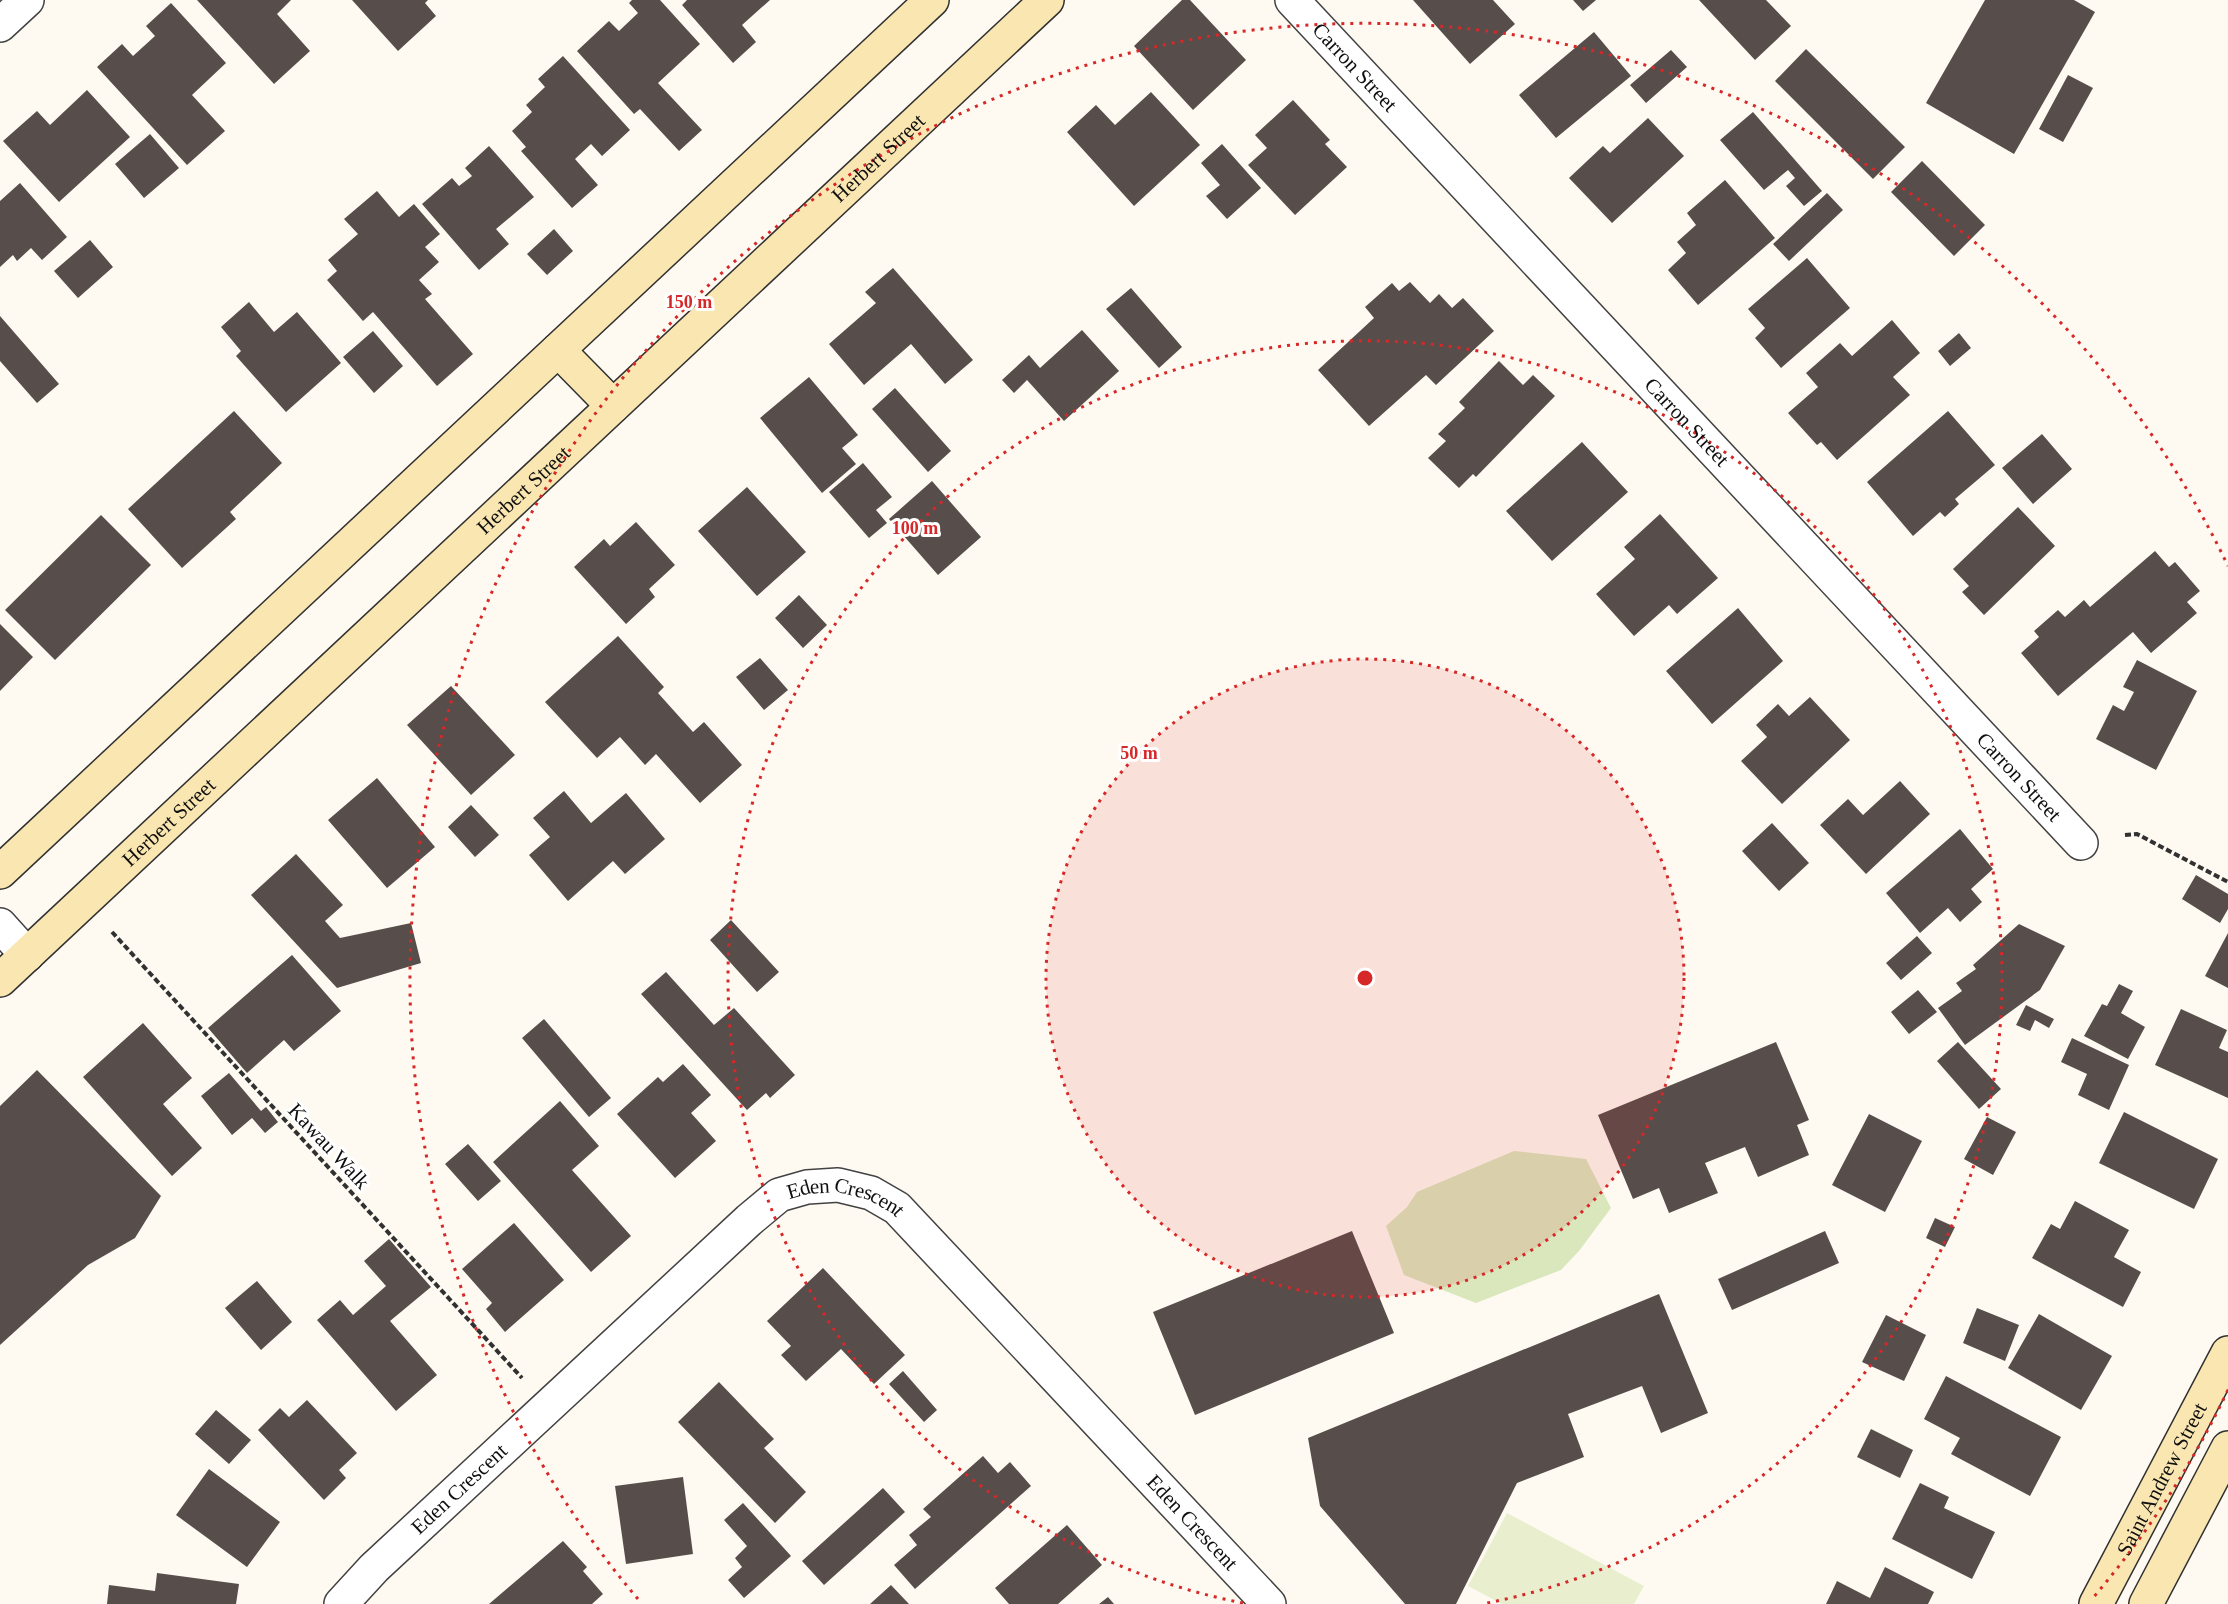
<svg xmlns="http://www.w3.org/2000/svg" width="2228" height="1604" viewBox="0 0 2228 1604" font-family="Georgia,serif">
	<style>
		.green { fill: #dae7bd }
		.pitch { fill: #e9efce }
		.building { fill: #574e4c }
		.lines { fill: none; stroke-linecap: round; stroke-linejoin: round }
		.street-casing { stroke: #424242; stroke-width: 36 }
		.secondary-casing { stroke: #313131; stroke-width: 36 }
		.path { stroke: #313131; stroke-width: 4; stroke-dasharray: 6 3; stroke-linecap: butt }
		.street { stroke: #fff; stroke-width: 33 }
		.secondary { stroke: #fae6b1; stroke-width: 33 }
		.ring { fill: none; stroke: #d62828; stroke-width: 3; stroke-dasharray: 3 6 }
		.labels { text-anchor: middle; stroke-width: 6; stroke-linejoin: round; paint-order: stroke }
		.street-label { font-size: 21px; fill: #0f0f0f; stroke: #fff }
		.centre { fill: #d62828; stroke: #fff; stroke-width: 3 }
		.ring-label { font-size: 18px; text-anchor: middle; font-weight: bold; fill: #d62828; stroke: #fff; stroke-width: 6; stroke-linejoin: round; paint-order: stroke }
	</style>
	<rect width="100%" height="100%" fill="#fefaf1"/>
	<path class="green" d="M 1514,1151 L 1586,1159 L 1611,1208 L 1579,1251 L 1561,1270 L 1476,1303 L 1404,1275 L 1386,1226 L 1407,1207 L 1417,1192 Z"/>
	<path class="pitch" d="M 1507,1513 L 1644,1586 L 1634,1604 L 1502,1604 L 1468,1586 Z"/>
	<path class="building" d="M 197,0 L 291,0 L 277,14 L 310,51 L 274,84 Z
		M 352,0 L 428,0 L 425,3 L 436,16 L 398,51 Z
		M 632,0 L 660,0 L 700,44 L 658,83 L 702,130 L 679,151 L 640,109 L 634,114 L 577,51 L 609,21 L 619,31 L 638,13 L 629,3 Z
		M 687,0 L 770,0 L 742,25 L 756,42 L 733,63 L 682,5 Z
		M 1182,0 L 1190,0 L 1246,60 L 1193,110 L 1134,46 Z
		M 1413,0 L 1493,0 L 1515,24 L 1470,64 Z
		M 1573,0 L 1596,0 L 1583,11 Z
		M 1699,0 L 1766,0 L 1791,26 L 1755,60 Z
		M 1985,0 L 2074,0 L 2095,12 L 2014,154 L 1926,103 Z
		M 171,3 L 226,63 L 192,95 L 225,131 L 187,165 L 97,67 L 122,44 L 133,56 L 155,36 L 146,26 Z
		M 1594,32 L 1631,76 L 1556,138 L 1519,95 Z
		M 1806,49 L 1905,147 L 1873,179 L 1775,81 Z
		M 1671,50 L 1687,67 L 1646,103 L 1630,85 Z
		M 563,56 L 630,130 L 602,156 L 591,144 L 575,159 L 598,185 L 572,208 L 521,151 L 526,147 L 512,131 L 532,112 L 526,105 L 545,87 L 538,79 Z
		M 2068,75 L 2093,88 L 2063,142 L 2039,129 Z
		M 87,90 L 130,137 L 59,202 L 3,141 L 37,111 L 50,125 Z
		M 1151,92 L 1200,145 L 1134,206 L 1067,132 L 1096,105 L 1115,125 Z
		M 1293,100 L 1330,140 L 1325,144 L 1347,167 L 1295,215 L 1248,165 L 1267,148 L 1255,135 Z
		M 1753,112 L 1822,191 L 1804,206 L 1786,186 L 1795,178 L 1788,170 L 1764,190 L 1720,140 Z
		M 1648,118 L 1684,156 L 1612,223 L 1569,178 L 1603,146 L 1610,153 Z
		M 150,134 L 179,168 L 144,198 L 115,164 Z
		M 1222,144 L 1261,188 L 1227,219 L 1206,196 L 1220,185 L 1201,163 Z
		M 489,146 L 534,197 L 496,229 L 509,244 L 479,270 L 422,204 L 452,178 L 459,186 L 472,176 L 465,168 Z
		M 1922,161 L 1985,225 L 1954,256 L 1891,192 Z
		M 1725,180 L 1775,238 L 1698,305 L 1668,270 L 1686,253 L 1677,242 L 1696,225 L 1687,213 Z
		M 20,183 L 67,237 L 42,260 L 31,248 L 17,261 L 13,255 L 0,267 L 0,201 Z
		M 377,191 L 399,217 L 414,204 L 440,234 L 425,247 L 439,262 L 419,280 L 432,294 L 425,299 L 473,354 L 437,386 L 373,312 L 363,321 L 327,280 L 337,271 L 328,260 L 358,234 L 344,219 Z
		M 1827,193 L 1843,210 L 1789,261 L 1773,244 Z
		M 554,229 L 573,251 L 547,275 L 527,254 Z
		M 90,240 L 113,267 L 78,298 L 54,271 Z
		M 1807,258 L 1850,308 L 1781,368 L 1755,338 L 1765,328 L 1748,309 Z
		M 893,268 L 973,360 L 945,384 L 911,344 L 864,385 L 829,344 L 876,303 L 865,292 Z
		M 1410,282 L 1430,303 L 1439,294 L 1452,308 L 1463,298 L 1494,331 L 1436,385 L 1426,375 L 1369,426 L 1318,370 L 1374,318 L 1365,307 L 1392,283 L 1399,291 Z
		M 1131,288 L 1182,347 L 1159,368 L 1106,309 Z
		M 249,302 L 274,332 L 297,312 L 341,363 L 286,412 L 236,356 L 241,351 L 221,327 Z
		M 0,316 L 59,384 L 37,403 L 0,361 Z
		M 1892,320 L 1920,353 L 1893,377 L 1910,395 L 1837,460 L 1821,442 L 1817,445 L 1788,413 L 1818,387 L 1806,373 L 1840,343 L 1852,356 Z
		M 1082,330 L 1119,371 L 1064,421 L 1027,380 L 1014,393 L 1002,380 L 1029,355 L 1040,368 Z
		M 373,331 L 403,366 L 374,393 L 343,357 Z
		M 1959,333 L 1971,348 L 1950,366 L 1938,351 Z
		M 1499,361 L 1523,385 L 1533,375 L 1555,396 L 1476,477 L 1473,474 L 1459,488 L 1428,458 L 1446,441 L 1438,434 L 1465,408 L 1459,402 Z
		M 809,377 L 858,435 L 842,448 L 856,464 L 822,493 L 760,418 Z
		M 895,388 L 951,451 L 928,472 L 872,409 Z
		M 234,411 L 282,463 L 230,512 L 236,519 L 182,568 L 128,509 Z
		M 1948,411 L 1995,465 L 1955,499 L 1959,504 L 1945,517 L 1940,512 L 1913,536 L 1867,482 Z
		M 2042,434 L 2072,469 L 2033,504 L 2002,468 Z
		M 1582,442 L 1628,492 L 1552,561 L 1506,511 Z
		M 863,463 L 892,497 L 876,510 L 887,523 L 869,538 L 829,492 Z
		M 932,481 L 981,537 L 938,575 L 889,519 Z
		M 747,487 L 806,552 L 757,596 L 698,531 Z
		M 2018,507 L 2055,546 L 1984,615 L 1962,592 L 1969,586 L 1953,569 Z
		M 1660,514 L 1718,578 L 1677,614 L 1669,605 L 1634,636 L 1596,594 L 1635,559 L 1624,547 Z
		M 101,515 L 151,565 L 55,660 L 5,610 Z
		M 636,522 L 675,565 L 649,589 L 655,597 L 626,624 L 574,567 L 604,539 L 610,546 Z
		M 2155,551 L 2169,567 L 2175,562 L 2200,591 L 2187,602 L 2197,613 L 2151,653 L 2133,632 L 2058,696 L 2021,653 L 2039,637 L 2034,631 L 2058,610 L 2065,617 L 2084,600 L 2090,607 Z
		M 799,595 L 827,625 L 803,648 L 775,618 Z
		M 1738,608 L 1783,661 L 1712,724 L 1666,671 Z
		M 0,624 L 33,657 L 0,691 Z
		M 618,636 L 664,687 L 658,693 L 693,732 L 704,722 L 742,765 L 700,803 L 656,754 L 645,765 L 620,737 L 597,758 L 545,702 Z
		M 760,658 L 788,690 L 764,710 L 736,677 Z
		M 2137,660 L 2197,691 L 2156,770 L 2096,739 L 2113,705 L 2124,711 L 2134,692 L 2123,687 Z
		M 451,686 L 515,755 L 471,795 L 407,725 Z
		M 1810,697 L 1850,740 L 1782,804 L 1741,761 L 1767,737 L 1756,725 L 1778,704 L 1789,716 Z
		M 377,778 L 435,847 L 387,888 L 328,820 Z
		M 1900,781 L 1930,814 L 1866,874 L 1820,825 L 1848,799 L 1863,815 Z
		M 564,791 L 591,823 L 626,793 L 665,839 L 625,874 L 613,861 L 568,901 L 529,855 L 550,837 L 533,818 Z
		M 471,805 L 499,835 L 475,857 L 448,827 Z
		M 1772,823 L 1809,863 L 1779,891 L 1742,851 Z
		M 1960,829 L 1993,869 L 1971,889 L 1982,902 L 1960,922 L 1948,908 L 1920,933 L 1886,893 Z
		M 296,854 L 343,905 L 325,921 L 340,938 L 411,923 L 421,963 L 337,988 L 251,895 Z
		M 2196,875 L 2228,894 L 2228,909 L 2220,923 L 2182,899 Z
		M 731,920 L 779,972 L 757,992 L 710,940 Z
		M 2019,924 L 2065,946 L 2040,990 L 1965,1045 L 1938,1008 L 1962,991 L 1956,983 L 1976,969 L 1973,965 Z
		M 2228,933 L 2228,988 L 2205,976 Z
		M 1917,936 L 1932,953 L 1901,980 L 1886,963 Z
		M 292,955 L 341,1011 L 294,1051 L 284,1040 L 247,1073 L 208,1028 Z
		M 666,972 L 714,1025 L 734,1008 L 795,1075 L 770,1098 L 766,1093 L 747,1110 L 641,994 Z
		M 2119,984 L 2133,991 L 2121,1013 L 2145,1027 L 2128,1059 L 2084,1036 L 2102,1004 L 2107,1006 Z
		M 1918,990 L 1937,1012 L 1909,1034 L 1891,1012 Z
		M 2026,1005 L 2054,1019 L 2049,1028 L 2035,1020 L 2030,1031 L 2016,1025 Z
		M 2181,1009 L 2227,1030 L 2219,1048 L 2228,1052 L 2228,1098 L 2155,1065 Z
		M 544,1019 L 611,1098 L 589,1117 L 522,1038 Z
		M 143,1023 L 192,1078 L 163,1104 L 202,1148 L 172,1176 L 83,1077 Z
		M 2072,1038 L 2129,1065 L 2109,1110 L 2078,1095 L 2087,1074 L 2061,1062 Z
		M 1776,1042 L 1809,1120 L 1797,1125 L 1809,1155 L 1758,1177 L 1745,1147 L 1705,1163 L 1718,1193 L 1669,1213 L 1659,1188 L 1633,1199 L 1598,1115 Z
		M 1958,1042 L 2001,1089 L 1979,1109 L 1937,1061 Z
		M 683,1064 L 711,1095 L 691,1113 L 716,1141 L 675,1178 L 617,1114 L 658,1077 L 663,1082 Z
		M 37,1070 L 161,1196 L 135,1238 L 88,1265 L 0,1345 L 0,1106 Z
		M 229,1073 L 261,1111 L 266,1107 L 278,1122 L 265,1133 L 252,1118 L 232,1135 L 201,1096 Z
		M 560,1101 L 599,1146 L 572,1170 L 631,1236 L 591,1272 L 493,1162 Z
		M 2124,1112 L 2218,1159 L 2194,1209 L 2099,1163 Z
		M 1869,1114 L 1922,1141 L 1885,1212 L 1832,1185 Z
		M 1987,1117 L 2016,1132 L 1993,1175 L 1964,1159 Z
		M 468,1144 L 501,1181 L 478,1201 L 445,1164 Z
		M 2075,1201 L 2129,1230 L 2114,1257 L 2141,1272 L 2123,1307 L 2032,1258 L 2051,1224 L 2060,1229 Z
		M 1935,1218 L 1955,1227 L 1945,1247 L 1926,1238 Z
		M 514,1223 L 564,1280 L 505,1332 L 486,1309 L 492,1303 L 462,1269 Z
		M 1352,1231 L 1394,1333 L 1195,1415 L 1153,1312 Z
		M 1825,1231 L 1839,1263 L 1732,1310 L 1718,1279 Z
		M 389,1239 L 431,1287 L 390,1321 L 437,1375 L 396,1411 L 317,1320 L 340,1300 L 353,1315 L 386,1286 L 364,1261 Z
		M 823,1268 L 905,1355 L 874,1384 L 841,1349 L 806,1381 L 781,1355 L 791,1346 L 767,1321 Z
		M 257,1281 L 292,1322 L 261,1350 L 225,1308 Z
		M 1659,1294 L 1708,1413 L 1661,1433 L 1642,1386 L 1568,1414 L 1584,1457 L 1517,1483 L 1456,1604 L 1405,1604 L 1320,1506 L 1308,1438 Z
		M 1977,1308 L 2019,1325 L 2005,1361 L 1963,1343 Z
		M 2039,1314 L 2112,1356 L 2081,1410 L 2008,1368 Z
		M 1886,1315 L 1926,1335 L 1904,1381 L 1862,1362 Z
		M 903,1371 L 937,1410 L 924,1422 L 889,1384 Z
		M 1946,1376 L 2061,1437 L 2030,1496 L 1951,1454 L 1960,1438 L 1924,1419 Z
		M 719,1382 L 774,1439 L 764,1448 L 806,1492 L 775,1523 L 678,1422 Z
		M 307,1400 L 357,1453 L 339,1470 L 346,1478 L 324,1500 L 258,1430 L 280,1408 L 289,1417 Z
		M 216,1410 L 251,1440 L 229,1464 L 195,1434 Z
		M 1871,1429 L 1913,1450 L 1900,1478 L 1857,1457 Z
		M 983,1456 L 998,1473 L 1010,1462 L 1031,1486 L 915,1589 L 894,1565 L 917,1545 L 909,1535 L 931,1517 L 923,1509 Z
		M 209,1469 L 280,1522 L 247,1567 L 176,1515 Z
		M 683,1477 L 693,1554 L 626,1564 L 615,1486 Z
		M 1920,1483 L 1949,1497 L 1944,1508 L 1995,1532 L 1972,1579 L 1892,1539 Z
		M 883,1488 L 905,1512 L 824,1585 L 802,1561 Z
		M 743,1503 L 791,1556 L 744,1598 L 728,1580 L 742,1567 L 735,1558 L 747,1546 L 724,1520 Z
		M 1067,1525 L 1102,1565 L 1058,1604 L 1009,1604 L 995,1588 Z
		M 563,1541 L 587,1567 L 583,1571 L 603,1594 L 592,1604 L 489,1604 Z
		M 1885,1567 L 1934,1592 L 1928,1604 L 1826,1604 L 1837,1581 L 1870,1598 Z
		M 157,1573 L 239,1584 L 236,1604 L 107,1604 L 109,1585 L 155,1591 Z
		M 891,1585 L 909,1604 L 870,1604 Z
		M 1108,1597 L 1114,1604 L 1099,1604 Z"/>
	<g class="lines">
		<defs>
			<g id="street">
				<path id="s1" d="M 1292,0 L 2081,843"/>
				<path d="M 0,25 L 27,0"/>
				<path d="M 0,925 L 27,955"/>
				<path id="s2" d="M 341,1604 L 374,1568 L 749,1220 L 779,1195 L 807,1187 L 838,1185 L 871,1193 L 897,1208 L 1269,1604"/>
			</g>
			<g id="secondary">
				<path d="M 558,350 L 613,406"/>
				<path d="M 0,872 L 932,0"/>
				<path id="s3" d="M 0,980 L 1047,0"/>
				<path id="s4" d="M 2096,1604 L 2228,1353"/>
				<path d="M 2146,1604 L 2228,1448"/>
			</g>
		</defs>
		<use href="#street" class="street-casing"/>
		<use href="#secondary" class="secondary-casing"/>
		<path class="path" d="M 2125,835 L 2137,834 L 2228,882
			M 112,932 L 522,1378"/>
		<use href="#street" class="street"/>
		<use href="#secondary" class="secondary"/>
	</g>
	<circle cx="1365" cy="978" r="319" fill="#d62828" fill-opacity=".12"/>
	<g class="ring">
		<circle cx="1365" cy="978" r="319"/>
		<path d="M1243 1603A637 637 0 1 1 1487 1603"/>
		<path d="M2228 1390A956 956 0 0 1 2092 1599M638 1599A956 956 0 1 1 2228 566"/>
	</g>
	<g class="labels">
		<g class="street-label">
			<text dy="7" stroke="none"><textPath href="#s1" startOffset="92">Carron Street</textPath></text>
			<text dy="7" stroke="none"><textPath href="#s3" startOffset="1203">Herbert Street</textPath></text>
			<text dy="7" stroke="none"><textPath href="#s1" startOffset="578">Carron Street</textPath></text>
			<text dy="7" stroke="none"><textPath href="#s3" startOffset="717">Herbert Street</textPath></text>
			<text dy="7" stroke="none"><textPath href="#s1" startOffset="1064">Carron Street</textPath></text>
			<text dy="7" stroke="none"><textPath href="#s3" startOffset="231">Herbert Street</textPath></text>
			<text transform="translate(329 1146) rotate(47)" y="7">Kawau Walk</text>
			<text dy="7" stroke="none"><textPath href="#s2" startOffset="669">Eden Crescent</textPath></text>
			<text dy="7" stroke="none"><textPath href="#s4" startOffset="141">Saint Andrew Street</textPath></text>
			<text dy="7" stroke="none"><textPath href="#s2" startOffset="165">Eden Crescent</textPath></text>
			<text dy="7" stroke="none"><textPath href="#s2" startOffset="1155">Eden Crescent</textPath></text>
		</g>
	</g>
	<circle cx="1365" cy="978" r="9" class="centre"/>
	<g class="ring-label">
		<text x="689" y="308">150 m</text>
		<text x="915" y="534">100 m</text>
		<text x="1139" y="759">50 m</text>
	</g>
</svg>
